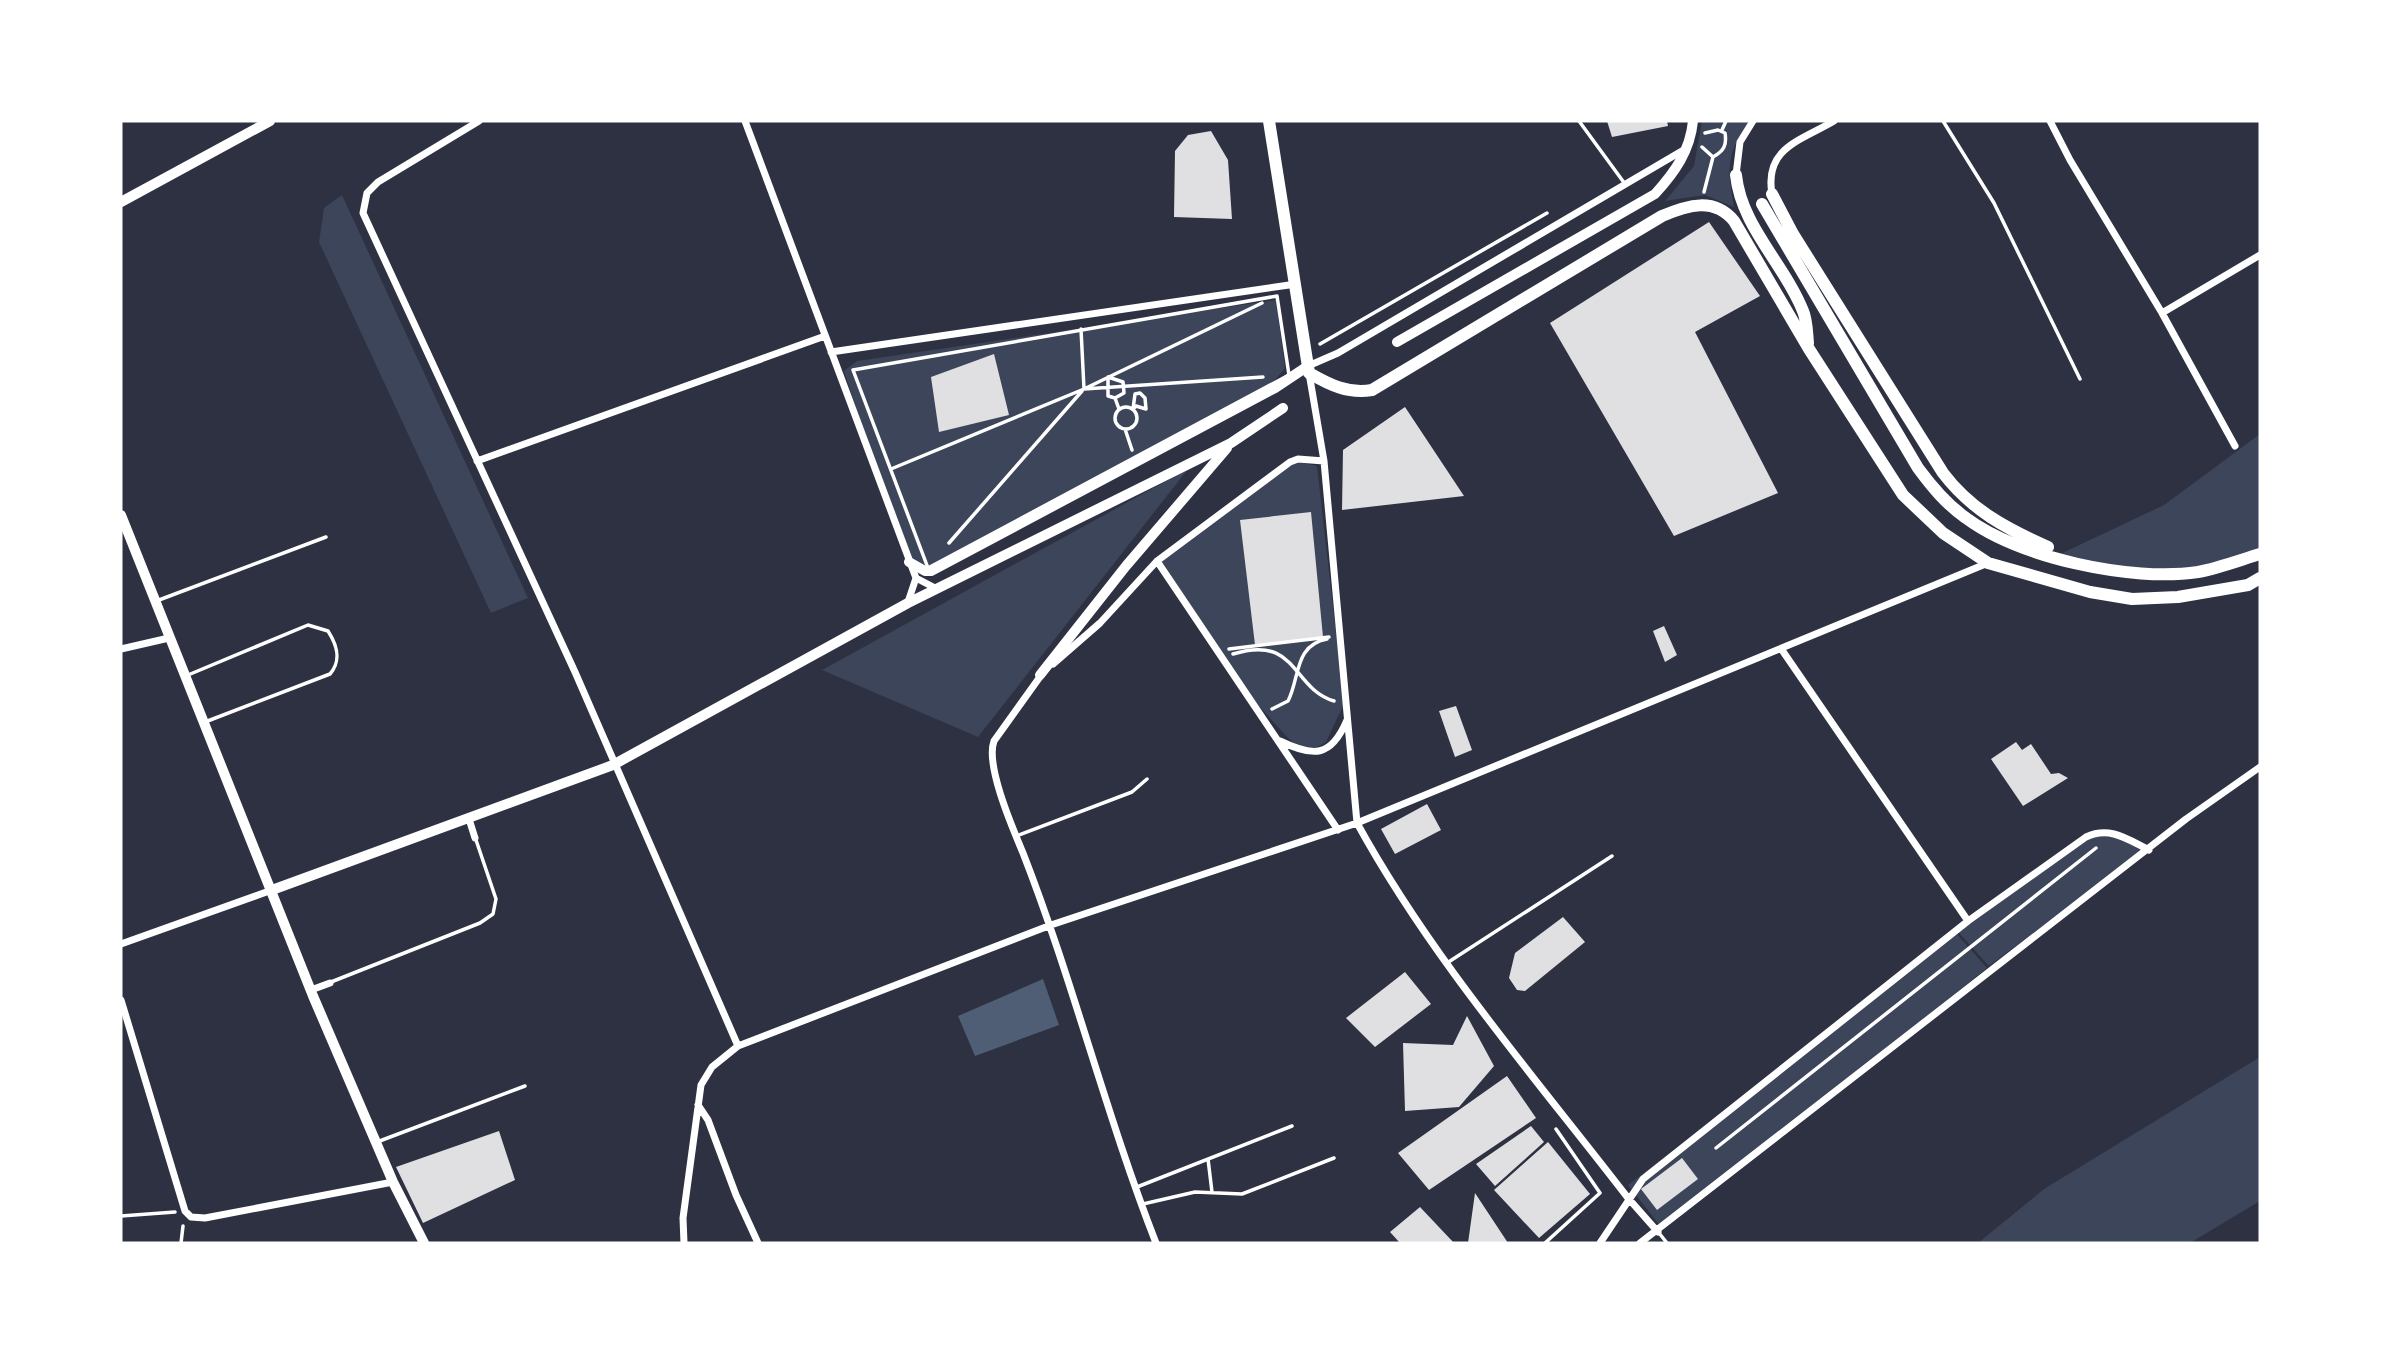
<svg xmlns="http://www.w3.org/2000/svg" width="2381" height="1364" viewBox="0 0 2381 1364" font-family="'Crimson Pro',serif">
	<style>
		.green { fill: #3c4559 }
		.water { fill: #4f5d75 }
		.building { fill: #e0e0e3 }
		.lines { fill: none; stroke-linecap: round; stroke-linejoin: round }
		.path { stroke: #fff; stroke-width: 3.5 }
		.service { stroke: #fff; stroke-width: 3.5 }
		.minor { stroke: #fff; stroke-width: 7 }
		.secondary { stroke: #fff; stroke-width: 10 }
		.trunk { stroke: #fff; stroke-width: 12 }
	</style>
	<rect width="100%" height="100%" fill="#2d3142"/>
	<path class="green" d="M 1702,121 L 1750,121 C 1726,153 1727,169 1734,207 L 1705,195 L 1665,201 L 1694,166 Z
		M 342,195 L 528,598 L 491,613 L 319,242 L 324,208 Z
		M 1276,300 L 1285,368 L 1270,386 L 928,570 L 907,564 L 844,371 L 857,361 Z
		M 2260,434 L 2260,554 L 2164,574 L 2056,556 L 2164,505 Z
		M 1294,461 L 1317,466 L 1344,704 L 1326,742 L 1314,749 L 1301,748 L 1288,738 L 1249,695 L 1161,560 Z
		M 1188,469 L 978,737 L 822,670 Z
		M 2111,835 L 2144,850 L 1989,966 L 1958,932 L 2082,839 Z
		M 1956,933 L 1987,968 L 1661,1227 L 1628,1185 Z
		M 2260,1057 L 2260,1201 L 2190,1243 L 1978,1243 L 2044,1189 Z"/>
	<path class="water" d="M 1043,979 L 1059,1025 L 975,1056 L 958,1016 Z"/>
	<path class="building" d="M 1607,121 L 1667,121 L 1668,126 L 1612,137 Z
		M 1211,131 L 1228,160 L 1232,219 L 1174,217 L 1175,151 L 1188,135 Z
		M 1709,222 L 1760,296 L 1695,332 L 1778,493 L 1674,536 L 1550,323 Z
		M 994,354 L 1009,415 L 939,432 L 931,377 Z
		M 1405,407 L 1464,496 L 1342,510 L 1343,450 Z
		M 1311,512 L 1323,637 L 1255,645 L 1240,520 Z
		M 1664,626 L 1677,655 L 1665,662 L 1653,631 Z
		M 1456,706 L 1472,750 L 1455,757 L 1439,711 Z
		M 2016,742 L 2022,750 L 2031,744 L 2051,774 L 2059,773 L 2068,778 L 2023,806 L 1991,759 Z
		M 1427,804 L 1441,830 L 1395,854 L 1381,829 Z
		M 1563,917 L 1585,942 L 1525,991 L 1517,990 L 1509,978 L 1515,953 Z
		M 1405,972 L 1431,1004 L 1375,1047 L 1346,1018 Z
		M 1467,1016 L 1494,1066 L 1459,1107 L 1405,1111 L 1403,1043 L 1453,1045 Z
		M 1507,1076 L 1536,1118 L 1429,1190 L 1398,1153 Z
		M 1531,1126 L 1544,1142 L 1495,1186 L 1476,1164 Z
		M 499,1131 L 515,1180 L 423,1223 L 396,1167 Z
		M 1548,1142 L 1590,1194 L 1539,1238 L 1494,1190 Z
		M 1682,1158 L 1698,1179 L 1657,1210 L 1641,1189 Z
		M 1475,1193 L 1508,1243 L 1468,1243 Z
		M 1420,1207 L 1454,1243 L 1400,1243 L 1390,1232 Z"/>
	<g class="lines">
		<path class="path" d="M 1722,130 L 1726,121
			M 1705,133 L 1718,130 L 1725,133 C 1727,145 1724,151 1713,157
			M 1702,147 L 1713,157 L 1704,192
			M 1277,296 L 1289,375 L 928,568 L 853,370 Z
			M 1081,329 L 1084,389 L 1262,303
			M 1320,344 L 1547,213
			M 1140,393 L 1145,398 L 1146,409 L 1136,406 L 1133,409 L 1135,394 Z
			M 1115,398 L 1124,393 L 1123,382 L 1108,377 L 1108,396 L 1115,398 L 1119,409
			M1115 418a11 11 0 1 1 22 0a11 11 0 1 1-22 0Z
			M 1125,429 L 1132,450
			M 891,469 L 1084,389 L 1263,377
			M 949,543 L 1082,391
			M 1229,649 L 1329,637
			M 1233,654 C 1298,634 1291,688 1334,701
			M 1272,709 L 1288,701 C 1300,678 1294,645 1327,639
			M 1716,1148 L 2096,848
			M 121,1216 L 175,1212
			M 181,1243 L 183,1226
			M 1545,1243 L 1600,1193 L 1556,1129"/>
		<path class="service" d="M 1579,121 L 1625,184
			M 1943,121 L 1994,203 L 2080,379
			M 159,600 L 326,537
			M 188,675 L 308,625 L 328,631 C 337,645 342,660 330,674 L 205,722
			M 1016,836 L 1132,792 L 1147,779
			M 1447,963 L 1612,856
			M 331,982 L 480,923 L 493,914 L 496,899 L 476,840
			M 377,1142 L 525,1086
			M 1208,1159 L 1212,1192
			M 1137,1187 L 1292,1126
			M 1143,1204 L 1195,1192 L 1242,1194 L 1334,1158
			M 1659,1233 L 1667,1243"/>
		<path class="minor" d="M 479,121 L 378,182 L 367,193 L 363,213 L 575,672 L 738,1046
			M 745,121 L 916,578 L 908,602
			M 2050,121 L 2070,160 L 2162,313 L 2235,446
			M 1736,175 L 1740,142 L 1753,121
			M 1772,194 C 1764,148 1800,141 1834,121
			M 2162,313 L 2260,255
			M 831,352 L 1296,284
			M 1308,366 L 1338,353 L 1687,148
			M 1309,373 L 1324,461 L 1357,823 C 1431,958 1534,1076 1628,1198 L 1658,1232
			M 477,461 L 825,336
			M 1157,561 L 1338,830
			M 916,578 L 937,589
			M 121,649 L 169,638
			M 1782,650 L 1968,921
			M 1053,664 L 1100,623 L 1157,561 L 1290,462 L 1298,459 L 1324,461
			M 1042,674 L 994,741 C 985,765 1013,829 1023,853 C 1073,981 1106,1115 1156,1243
			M 1280,741 C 1313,757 1331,758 1347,720
			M 469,819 L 475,838
			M 121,944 L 272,890
			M 311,990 L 330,983
			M 121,1000 L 185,1211 L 191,1217 L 205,1218 L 393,1182
			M 698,1105 L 708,1120 L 736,1195 L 758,1243
			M 684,1243 L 683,1218 L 701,1085 L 712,1067 L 738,1046 L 1051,925 L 1357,823 L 1988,563
			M 1600,1243 L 1643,1179 L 1968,921 L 2086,837 C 2110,826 2127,839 2149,850
			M 1640,1243 L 2186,819 L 2260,767"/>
		<path class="secondary" d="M 121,202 L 270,121
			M 1397,342 L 1655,194 C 1675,172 1690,151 1693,121
			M 121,515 L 313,996 L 393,1182 L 424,1243
			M 909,562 L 925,571 L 931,571 L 1275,388 L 1308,366
			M 1040,675 L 1126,566 L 1227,448
			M 272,890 L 613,765 L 908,603 L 1231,443 L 1283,408"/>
		<path class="trunk" d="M 1269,121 L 1309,373 C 1330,385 1348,394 1372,390 L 1662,216 C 1688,205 1714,197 1734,221 L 1809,349 L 1903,495 L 1943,533 L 1988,563 L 2090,592 L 2132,599 L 2178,597 L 2248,585 L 2260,578
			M 1736,175 C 1741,226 1785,265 1803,311 C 1807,320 1807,333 1808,343
			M 1772,194 L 1793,234 L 1943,473 C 1971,510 2007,529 2048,547
			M 1762,204 L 1918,468 C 1932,487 1946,504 1966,518 C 2020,558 2131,582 2198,572 C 2219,568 2240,560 2260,554"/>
	</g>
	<rect width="2381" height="1364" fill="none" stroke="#ffffff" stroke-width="245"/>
</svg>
